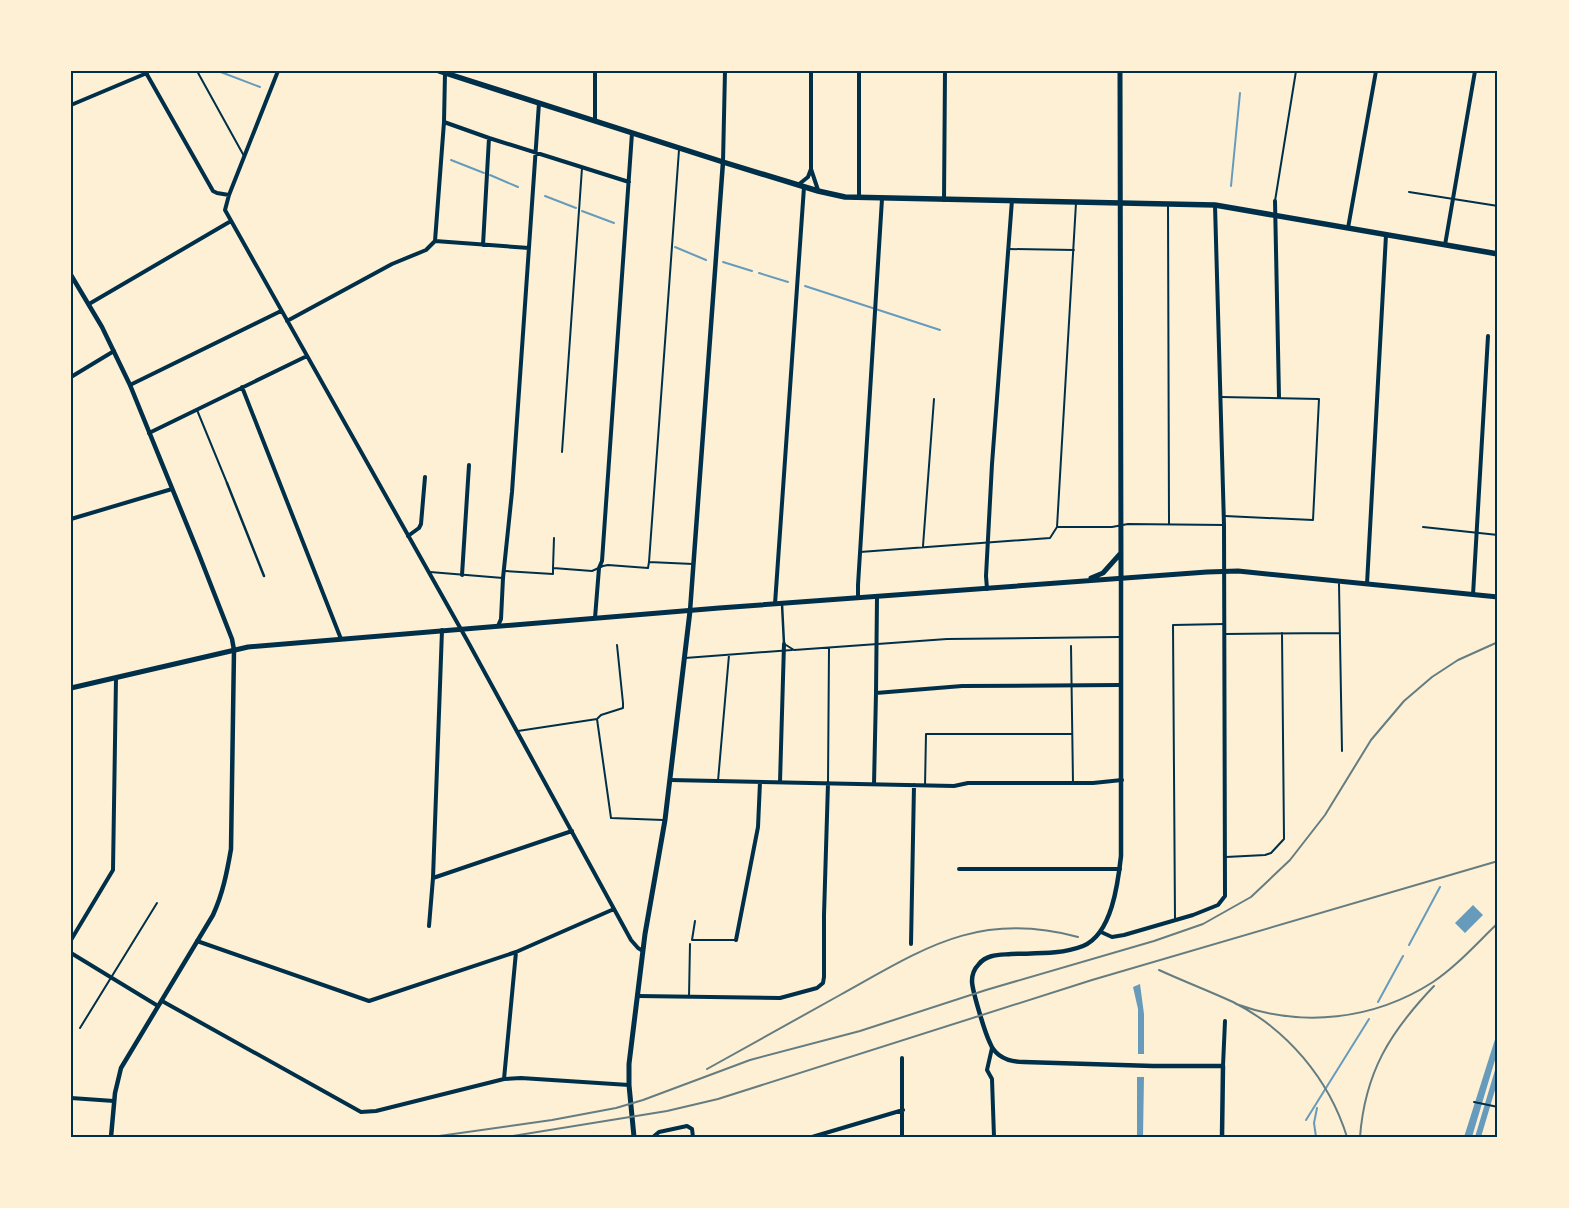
<svg xmlns="http://www.w3.org/2000/svg" width="1569" height="1208" viewBox="0 0 1569 1208" font-family="Raleway,sans-serif">
	<style>
		.water { fill: #669bbc }
		.lines { fill: none; stroke-linecap: round; stroke-linejoin: round }
		.stream { stroke: #669bbc; stroke-width: 2 }
		.service { stroke: #003049; stroke-width: 2 }
		.pedestrian { stroke: #003049; stroke-width: 2.5 }
		.minor { stroke: #003049; stroke-width: 4 }
		.tertiary { stroke: #003049; stroke-width: 4.5 }
		.secondary { stroke: #003049; stroke-width: 5 }
		.primary { stroke: #003049; stroke-width: 5.5 }
		.rail { stroke: #657d81; stroke-width: 2 }
		.neatline { fill: none; stroke: #003049; stroke-width: 2 }
	</style>
	<rect width="100%" height="100%" fill="#fdf0d5"/>
	<path class="water" d="M 1473,905 L 1483,915 L 1465,933 L 1455,923 Z
		M 1140,984 L 1144,1014 L 1144,1054 L 1138,1054 L 1138,1009 L 1133,987 Z
		M 1496,1026 L 1498,1028 L 1498,1050 L 1472,1137 L 1464,1137 L 1497,1033 L 1495,1029 Z
		M 1498,1060 L 1498,1080 L 1481,1137 L 1475,1137 Z
		M 1137,1077 L 1144,1077 L 1143,1137 L 1137,1137 Z"/>
	<g class="lines">
		<path class="stream" d="M 218,71 L 260,87
			M 451,160 L 484,173
			M 490,175 L 518,187
			M 1231,186 L 1240,93
			M 545,196 L 576,208
			M 582,211 L 614,223
			M 675,247 L 706,260
			M 723,262 L 752,271
			M 759,273 L 788,282
			M 805,286 L 940,330
			M 1409,945 L 1440,887
			M 1378,1002 L 1403,956
			M 1306,1120 L 1369,1019
			M 1316,1137 L 1314,1123 L 1317,1108"/>
		<path class="service" d="M 197,71 L 244,156
			M 1409,192 L 1498,206
			M 1275,201 L 1296,71
			M 1168,206 L 1169,523
			M 1009,249 L 1074,250
			M 1221,397 L 1319,399 L 1313,520 L 1225,516
			M 197,410 L 227,483
			M 562,452 L 582,168
			M 1057,527 L 1076,203
			M 1423,527 L 1498,535
			M 923,546 L 934,399
			M 860,552 L 1050,538 L 1057,527 L 1112,527 L 1128,524 L 1224,525
			M 649,562 L 679,150
			M 553,568 L 554,538
			M 505,571 L 553,574 L 553,568 L 592,571 L 603,566 L 608,565 L 648,568 L 649,562 L 693,564
			M 430,572 L 503,578
			M 1339,584 L 1342,751
			M 1225,634 L 1340,633
			M 786,645 L 794,650 L 947,639 L 1119,637
			M 1071,646 L 1073,783
			M 685,658 L 792,650
			M 597,719 L 611,818 L 663,820
			M 518,731 L 597,719 L 601,715 L 623,708 L 623,703 L 617,645
			M 718,781 L 729,655
			M 828,783 L 829,648
			M 925,786 L 926,734 L 1072,734
			M 1226,857 L 1265,855 L 1271,853 L 1284,839 L 1282,633
			M 1175,919 L 1173,625 L 1224,624
			M 695,921 L 692,940 L 736,940
			M 689,997 L 690,944
			M 80,1028 L 157,903
			M 1474,1102 L 1498,1107"/>
		<path class="pedestrian" d="M 227,483 L 264,576
			M 782,604 L 784,644"/>
		<path class="minor" d="M 145,71 L 213,191 L 217,193 L 229,195
			M 278,71 L 229,195 L 225,210 L 467,640 L 631,940 L 638,948 L 643,951
			M 595,71 L 595,121
			M 811,71 L 811,169 L 818,190
			M 71,105 L 147,73
			M 444,122 L 489,138 L 629,182
			M 723,162 L 725,71
			M 798,185 L 808,177 L 811,169
			M 859,198 L 859,71
			M 944,200 L 945,71
			M 1275,201 L 1279,397
			M 1348,228 L 1376,71
			M 435,241 L 444,122 L 445,73
			M 435,241 L 529,248
			M 483,245 L 489,138
			M 1445,245 L 1475,71
			M 89,304 L 231,221
			M 287,321 L 392,264 L 426,250 L 435,241
			M 71,377 L 114,351
			M 130,385 L 281,311
			M 242,387 L 341,639
			M 149,433 L 307,356
			M 71,519 L 172,489
			M 408,536 L 419,528 L 421,524 L 425,477
			M 462,575 L 469,465
			M 1367,584 L 1386,235
			M 987,589 L 986,576 L 992,464 L 1012,200
			M 1473,595 L 1488,336
			M 858,598 L 858,585 L 882,199
			M 775,604 L 804,187
			M 595,618 L 599,568 L 602,561 L 632,133
			M 498,626 L 501,619 L 503,578 L 512,492 L 539,103
			M 876,693 L 962,686 L 1120,685
			M 670,780 L 954,786 L 968,783 L 1093,783 L 1122,780
			M 780,782 L 784,644
			M 874,784 L 876,693 L 877,597
			M 959,869 L 1120,869
			M 433,878 L 572,831
			M 429,926 L 433,878 L 442,630
			M 1101,932 L 1112,937 L 1124,935 L 1193,915 L 1218,905 L 1225,896 L 1224,525 L 1215,205
			M 71,940 L 113,870 L 116,678
			M 736,940 L 758,827 L 760,782
			M 197,941 L 369,1001 L 516,952 L 614,909
			M 911,944 L 914,785
			M 71,953 L 158,1006
			M 638,996 L 780,998 L 817,988 L 823,983 L 824,977 L 824,915 L 828,783
			M 162,1001 L 361,1112 L 376,1111 L 504,1079 L 521,1078 L 629,1085
			M 992,1048 L 987,1070 L 992,1079 L 994,1137
			M 1223,1066 L 1225,1021
			M 504,1079 L 516,952
			M 71,1098 L 114,1101
			M 653,1137 L 659,1132 L 687,1126 L 692,1129 L 693,1137
			M 812,1137 L 903,1110
			M 902,1137 L 902,1058"/>
		<path class="tertiary" d="M 71,275 L 102,327 L 130,385 L 198,552 L 232,639 L 234,650 L 231,849 C 227,872 223,893 213,915 L 121,1068 L 115,1093 L 111,1137
			M 1121,578 L 1121,856 C 1118,883 1112,934 1083,946 C 1060,955 1035,953 1011,954 C 1000,955 987,954 979,964 C 975,968 972,975 972,981 C 972,990 985,1033 990,1043 C 992,1048 995,1052 999,1055 C 1007,1061 1015,1062 1024,1062 L 1153,1066 L 1223,1066 L 1222,1137
			M 690,611 L 723,162"/>
		<path class="secondary" d="M 1120,71 L 1121,578
			M 1091,578 L 1103,573 L 1120,554
			M 71,688 L 248,647 L 719,608 L 1207,572 L 1238,571 L 1498,597
			M 634,1137 L 629,1085 L 629,1064 L 645,934 L 665,820 L 690,611"/>
		<path class="primary" d="M 439,71 L 723,162 L 818,191 L 845,197 L 1215,205 L 1498,254"/>
		<path class="rail" d="M 1159,970 C 1183,981 1209,991 1233,1002 C 1287,1029 1329,1079 1347,1137
			M 1236,1004 C 1302,1028 1374,1020 1433,982 C 1457,966 1477,943 1498,923
			M 707,1069 C 752,1044 796,1019 840,995 C 923,949 978,910 1078,937
			M 432,1137 L 552,1120 L 616,1108 L 643,1100 L 750,1060 L 860,1031 L 986,990 L 1154,941 L 1203,924 L 1251,897 L 1290,860 L 1325,815 L 1371,740 L 1404,701 L 1432,677 L 1458,660 L 1498,642
			M 507,1137 L 667,1111 L 718,1099 L 1092,980 L 1498,861
			M 1360,1137 C 1365,1072 1390,1032 1434,986"/>
	</g>
	<rect width="1569" height="1208" fill="none" stroke="#fdf0d5" stroke-width="145"/>
	<rect x="72" y="72" width="1424" height="1064" class="neatline"/>
</svg>
